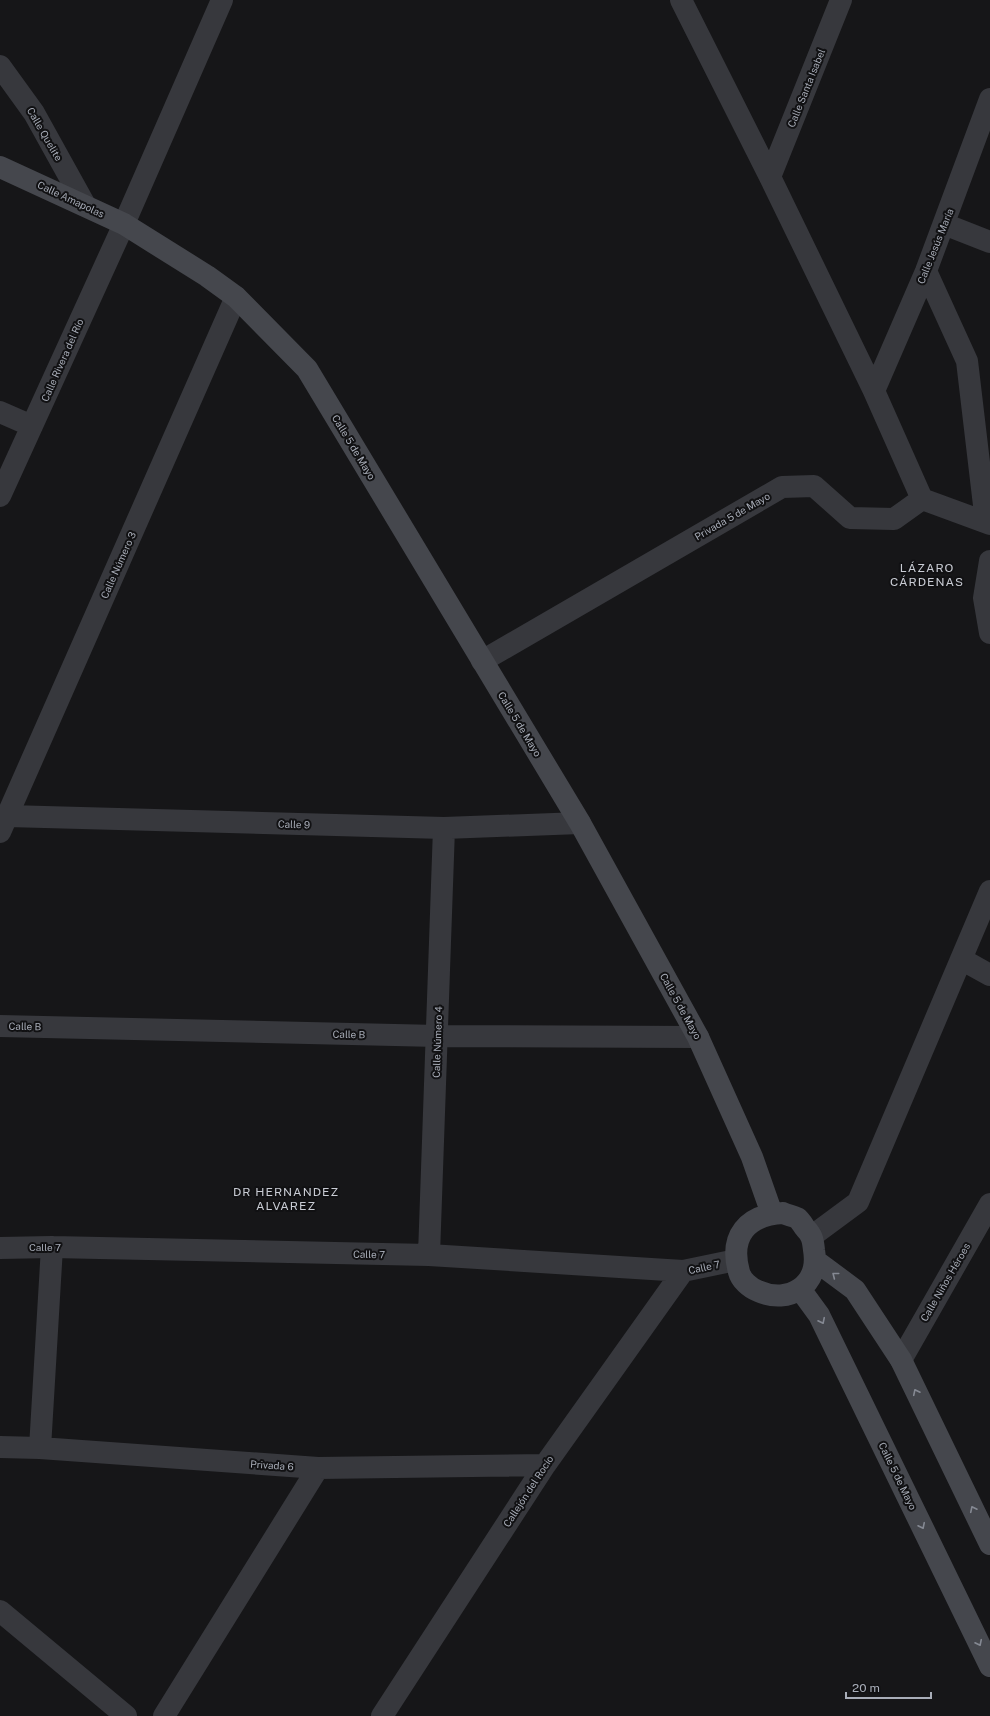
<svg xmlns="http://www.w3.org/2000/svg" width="990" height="1716" viewBox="0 0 990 1716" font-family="'Public Sans',sans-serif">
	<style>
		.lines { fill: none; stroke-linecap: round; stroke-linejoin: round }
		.street { stroke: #37383d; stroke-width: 22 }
		.secondary { stroke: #45474d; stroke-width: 22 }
		.oneway { stroke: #858993 }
		.labels { text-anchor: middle; stroke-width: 4; stroke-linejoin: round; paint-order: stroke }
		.street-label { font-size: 10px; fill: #a8adb8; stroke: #111113 }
		.quarter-label { font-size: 12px; letter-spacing: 1px; fill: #c9ccd4; stroke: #111113 }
	</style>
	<rect width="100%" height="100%" fill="#161618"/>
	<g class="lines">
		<path class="street" d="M 681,0 L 770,177 L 874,391 L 922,499
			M 0,66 L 34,113 L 85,205
			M 770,177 L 841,0
			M 944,224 L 990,242
			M 926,271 L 967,361 L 986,522
			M 874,391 L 926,271 L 990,99
			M 0,412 L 32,426
			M 0,496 L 124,224 L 222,0
			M 990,561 L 984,598 L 990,633
			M 482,661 L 782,487 L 814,486 L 850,518 L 894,519 L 922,499 L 990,524
			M 8,816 L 444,828 L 580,823
			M 0,832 L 236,297
			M 961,959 L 990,975
			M 0,1026 L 438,1036 L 698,1037
			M 812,1236 L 858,1202 L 990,891
			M 0,1248 L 52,1247 L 429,1255 L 683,1271 L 736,1260
			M 429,1255 L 444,828
			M 901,1360 L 990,1204
			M 0,1447 L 40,1448 L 318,1468 L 545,1465
			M 40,1448 L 52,1247
			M 0,1611 L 126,1716
			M 164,1716 L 318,1468
			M 382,1716 L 545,1465 L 683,1271"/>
		<path class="secondary" d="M 0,167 L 124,224 L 207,276 L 236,297 L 307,369 L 580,823 L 698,1037 L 752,1157 L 772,1214
			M 783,1213 C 787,1215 793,1216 797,1218 C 800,1220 803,1225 805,1228 C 812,1235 813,1240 814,1250 C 820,1285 789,1305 758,1291 C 750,1288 741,1280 739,1272 C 729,1236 747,1215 783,1213 Z
			M 816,1261 L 855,1290 L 901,1360 L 990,1544
			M 800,1289 L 819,1315 L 990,1666"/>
	</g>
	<defs><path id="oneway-chevron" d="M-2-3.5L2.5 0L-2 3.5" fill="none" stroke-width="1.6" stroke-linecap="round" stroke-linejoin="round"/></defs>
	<g class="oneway">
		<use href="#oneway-chevron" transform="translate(835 1275) rotate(-142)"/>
		<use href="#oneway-chevron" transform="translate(822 1321) rotate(64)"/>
		<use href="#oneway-chevron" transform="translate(916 1392) rotate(-116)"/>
		<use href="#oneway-chevron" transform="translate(973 1509) rotate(-116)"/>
		<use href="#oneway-chevron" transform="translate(922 1526) rotate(64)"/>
		<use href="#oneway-chevron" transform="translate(979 1643) rotate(64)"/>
	</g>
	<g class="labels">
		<g class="street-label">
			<text transform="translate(806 88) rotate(-68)" y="4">Calle Santa Isabel</text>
			<text transform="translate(45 134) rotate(60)" y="4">Calle Quelite</text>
			<text transform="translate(71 199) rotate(25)" y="4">Calle Amapolas</text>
			<text transform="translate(935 246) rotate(-68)" y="4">Calle Jesús María</text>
			<text transform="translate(62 360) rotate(-66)" y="4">Calle Rivera del Río</text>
			<text transform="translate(354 447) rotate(59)" y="4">Calle 5 de Mayo</text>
			<text transform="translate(732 516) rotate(-30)" y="4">Privada 5 de Mayo</text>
			<text transform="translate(118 565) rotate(-66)" y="4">Calle Número 3</text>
			<text transform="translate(520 724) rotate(59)" y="4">Calle 5 de Mayo</text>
			<text transform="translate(294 824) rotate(2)" y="4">Calle 9</text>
			<text transform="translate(681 1006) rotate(61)" y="4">Calle 5 de Mayo</text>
			<text transform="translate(25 1026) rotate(1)" y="4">Calle B</text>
			<text transform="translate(349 1034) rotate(1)" y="4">Calle B</text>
			<text transform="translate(437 1042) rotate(-88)" y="4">Calle Número 4</text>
			<text x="45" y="1251">Calle 7</text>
			<text transform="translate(369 1254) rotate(1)" y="4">Calle 7</text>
			<text transform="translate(704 1267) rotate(-12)" y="4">Calle 7</text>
			<text transform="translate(945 1282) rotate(-60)" y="4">Calle Niños Héroes</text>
			<text transform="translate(272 1465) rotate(4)" y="4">Privada 6</text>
			<text transform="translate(898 1476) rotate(64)" y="4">Calle 5 de Mayo</text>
			<text transform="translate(528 1491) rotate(-57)" y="4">Callejón del Rocío</text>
		</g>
		<g class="quarter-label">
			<text x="927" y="572">LÁZARO<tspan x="927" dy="14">CÁRDENAS</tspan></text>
			<text x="286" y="1196">DR HERNANDEZ<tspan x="286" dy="14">ALVAREZ</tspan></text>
		</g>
	</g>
	<path d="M846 1692v6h85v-6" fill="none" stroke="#a8adb8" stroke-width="2"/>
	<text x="852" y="1692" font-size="12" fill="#a8adb8" stroke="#111113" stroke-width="3" paint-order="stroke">20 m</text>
</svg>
